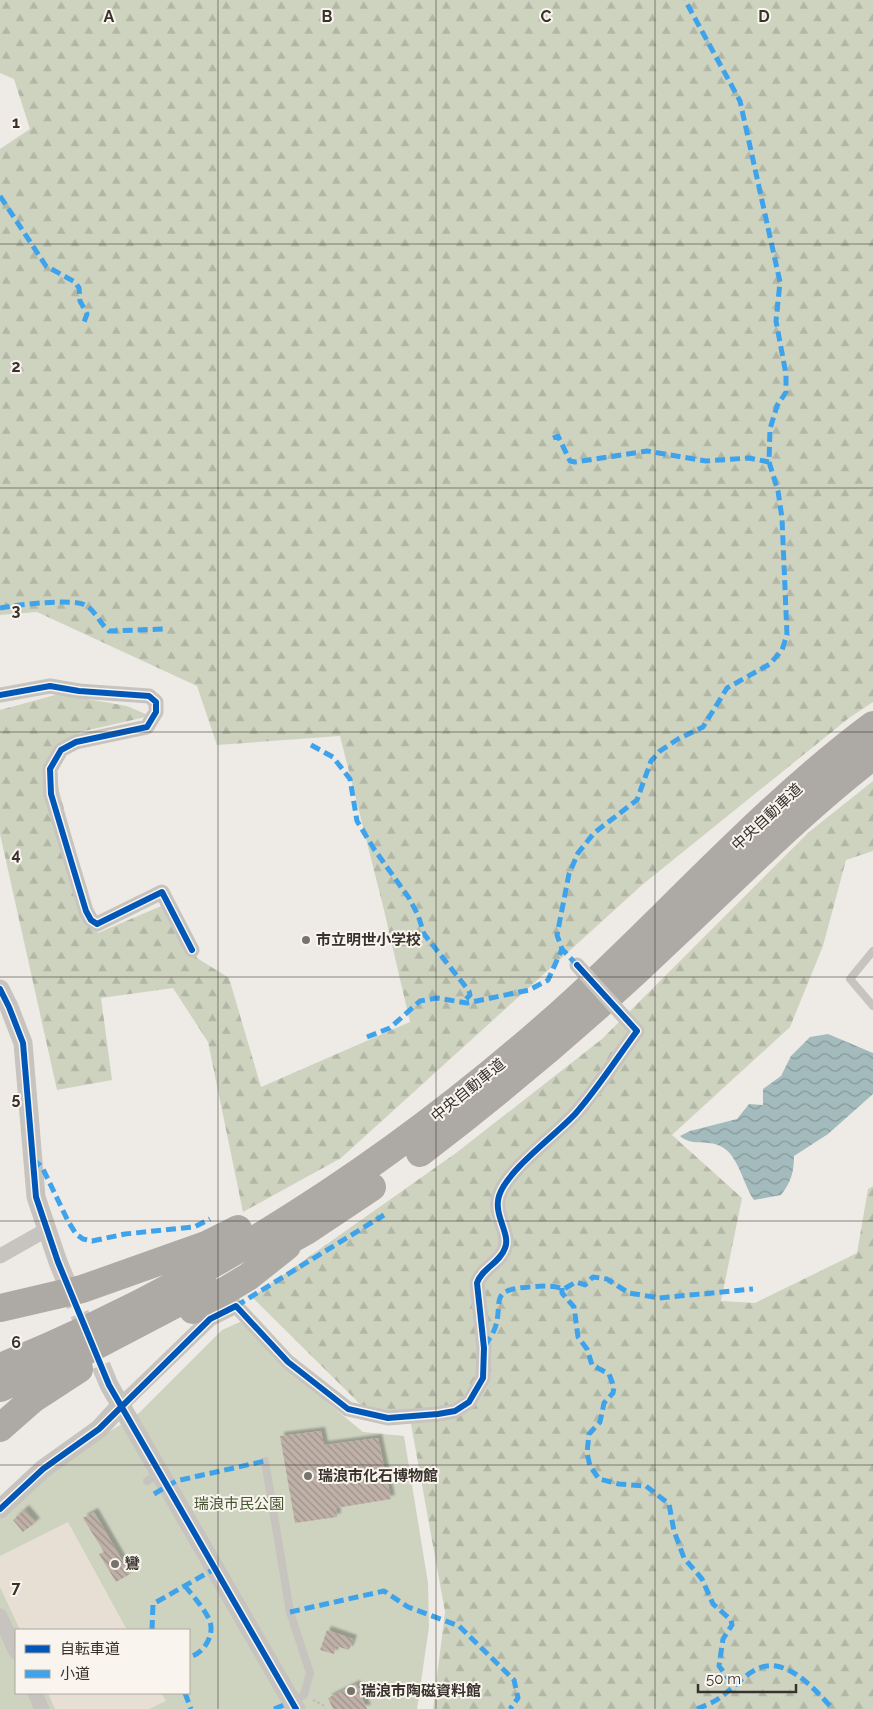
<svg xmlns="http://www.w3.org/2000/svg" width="873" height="1709" viewBox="0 0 873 1709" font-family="Raleway,'Noto Sans JP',sans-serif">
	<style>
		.forest { fill: url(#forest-firs) }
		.park { fill: #ced3c0; fill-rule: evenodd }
		.plaza { fill: #e7dfd3 }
		.water { fill: url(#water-waves) }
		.building { fill: url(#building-back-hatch); filter: url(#shadow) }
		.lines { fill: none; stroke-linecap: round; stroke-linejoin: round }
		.tertiary-tunnel { stroke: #cac5c0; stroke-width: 19; stroke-dasharray: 19 9; stroke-linecap: butt }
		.path { stroke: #c0bbb6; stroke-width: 2.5; stroke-dasharray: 2.5 2.5; stroke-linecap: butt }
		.service { stroke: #c7c3be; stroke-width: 8 }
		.minor { stroke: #c7c3be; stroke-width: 15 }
		.tertiary { stroke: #c7c3be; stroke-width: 19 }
		.motorway { stroke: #ada9a4; stroke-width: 28 }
		.minor-bridge { stroke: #c7c3be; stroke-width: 15 }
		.quiet { stroke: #3fa3eb; stroke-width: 5; stroke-dasharray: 10 5; stroke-linecap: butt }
		.cycleway-casing { stroke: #f9f5ee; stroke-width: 9 }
		.cycleway { stroke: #0057b8; stroke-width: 6 }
		.grid { fill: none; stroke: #38312c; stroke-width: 1; stroke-opacity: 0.55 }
		.poi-dot { fill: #78726d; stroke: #f9f5ee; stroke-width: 2 }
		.labels { text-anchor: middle; stroke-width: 4; stroke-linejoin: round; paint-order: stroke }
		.street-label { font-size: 15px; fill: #38312c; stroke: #f9f5ee }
		.poi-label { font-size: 15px; font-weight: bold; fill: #38312c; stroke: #f9f5ee; text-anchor: start }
		.park-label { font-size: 15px; fill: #455431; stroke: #f9f5ee }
		.grid-label { font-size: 16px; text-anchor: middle; font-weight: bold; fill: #38312c; stroke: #f9f5ee; stroke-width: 4; stroke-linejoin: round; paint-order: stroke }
	</style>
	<defs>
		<pattern id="forest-firs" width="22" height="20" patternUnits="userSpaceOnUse" patternTransform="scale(1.25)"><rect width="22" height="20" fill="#ced3c0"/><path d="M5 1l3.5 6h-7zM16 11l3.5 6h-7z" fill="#b2b6a5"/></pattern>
		<pattern id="water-waves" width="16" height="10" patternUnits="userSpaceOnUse" patternTransform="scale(1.25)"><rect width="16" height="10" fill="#a3bbbd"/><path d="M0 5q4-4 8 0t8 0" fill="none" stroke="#86999a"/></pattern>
		<pattern id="building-back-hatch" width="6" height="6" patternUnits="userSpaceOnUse" patternTransform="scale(1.25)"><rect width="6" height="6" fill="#c0b1a8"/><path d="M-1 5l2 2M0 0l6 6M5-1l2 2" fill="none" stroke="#9d9189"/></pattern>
		<filter id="shadow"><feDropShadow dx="4" dy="-4" stdDeviation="1" flood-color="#0004"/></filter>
	</defs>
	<rect width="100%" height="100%" fill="#eeeae5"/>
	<path class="forest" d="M 0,0 L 873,0 L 873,702 L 849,718 L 642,885 L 341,1158 L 243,1212 L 208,1042 L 173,988 L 101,998 L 112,1080 L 57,1090 L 0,834 L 0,710 L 59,694 L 127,706 L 150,716 L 80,732 L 52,765 L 98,933 L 173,901 L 197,958 L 229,978 L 261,1087 L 410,1022 L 383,906 L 340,736 L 217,745 L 197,686 L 37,612 L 0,615 L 0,149 L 30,129 L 14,79 L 0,73 Z
		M 873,781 L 873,851 L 846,860 L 823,946 L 790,1027 L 672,1135 L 742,1198 L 721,1301 L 755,1303 L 857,1253 L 868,1189 L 873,1186 L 873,1709 L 433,1709 L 445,1612 L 409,1413 L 365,1409 L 252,1297 L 456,1153 L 602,1039 L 809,832 Z"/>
	<path class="park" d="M 242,1321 L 328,1403 L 363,1432 L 404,1436 L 428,1583 L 429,1627 L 417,1709 L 0,1709 L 0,1514 L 42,1474 L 139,1413 L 222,1330 ZM 16,1630 L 189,1630 L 189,1693 L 16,1693 Z"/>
	<path class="plaza" d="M 68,1522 L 121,1619 L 127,1630 L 20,1630 L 0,1587 L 0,1556 Z
		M 48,1693 L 161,1693 L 166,1701 L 149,1709 L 55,1709 Z"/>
	<path class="water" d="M 828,1034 L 873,1053 L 873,1094 L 828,1134 L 794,1156 C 794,1172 791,1182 781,1195 L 754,1200 C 742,1183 739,1153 718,1145 C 705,1140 691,1146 680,1136 L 690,1131 L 737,1119 L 749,1104 L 763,1105 L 763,1089 L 781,1076 L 791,1056 L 810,1037 Z"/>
	<path class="building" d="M 321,1431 L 324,1445 L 378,1438 L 391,1499 L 336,1508 L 337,1517 L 295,1523 L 280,1436 Z
		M 25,1509 L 36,1522 L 23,1532 L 13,1520 Z
		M 94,1512 L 130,1574 L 116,1582 L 99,1554 L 104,1552 L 83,1518 Z
		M 327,1630 L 353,1639 L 349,1650 L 336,1646 L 334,1654 L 320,1650 Z
		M 356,1684 L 367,1709 L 333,1709 L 328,1698 Z"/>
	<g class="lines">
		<path class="tertiary-tunnel" d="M 58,1262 L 109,1385"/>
		<path class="path" d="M 313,1700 L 323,1705 L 325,1709"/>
		<path class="service" d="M 873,951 L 850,979 L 873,1006
			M 265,1461 L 290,1612 L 310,1673 L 304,1695 L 291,1702
			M 147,1481 L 160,1473"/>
		<path class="minor" d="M 0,695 L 50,686 L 79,691 L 149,696 L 156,702 L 156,712 L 147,727 L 76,742 L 61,750 L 50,769 L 51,794 L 86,911 L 91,920 L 97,924 L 162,892 L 192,950
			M 0,1256 L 46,1230
			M 120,1406 L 210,1319 L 236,1306 L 288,1362 L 348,1409 L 388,1418 L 438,1414 L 455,1411 L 469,1402 L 483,1378 L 484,1348 L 477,1283 C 482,1268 500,1263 505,1248 C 511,1234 493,1215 499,1196 C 507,1170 556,1135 576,1113 C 598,1088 617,1058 637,1031 L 626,1019
			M 0,1616 L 16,1652
			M 35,1693 L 42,1709"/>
		<path class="tertiary" d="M 0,989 L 9,1007 L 23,1043 L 36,1197 L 58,1262
			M 109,1385 L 296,1709
			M 0,1509 L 43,1469 L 99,1429 L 120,1406"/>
		<path class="motorway" d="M 420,1153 C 509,1085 595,1012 676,934 C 741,873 803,810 873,756
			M 267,1253 L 306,1231 L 372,1187
			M 0,1308 L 82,1289 L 206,1245 L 238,1229
			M 193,1310 L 248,1277 L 287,1246
			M 0,1367 C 197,1287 378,1172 538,1033 C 653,934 751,816 873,725
			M 0,1388 L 80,1354 L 206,1288
			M 0,1428 L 33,1399 L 79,1369"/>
		<path class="minor-bridge" d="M 577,965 L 626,1019"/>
		<path class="quiet" d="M 0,196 L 46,266 L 75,282 L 79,288 L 80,301 L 87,314 L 83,325
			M 553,438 L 558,436 L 570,461 L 575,462 L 647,451 L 706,461 L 749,458 L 769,462
			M 0,608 C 17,605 72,598 85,605 C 96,611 100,624 109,631 L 165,629
			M 311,745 L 333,757 L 350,779 L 357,821 L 374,849 L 409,898 L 418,915 L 424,934 L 469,991 L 470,995 L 462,1003
			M 577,965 L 562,949 L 557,935 L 569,874 L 578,853 L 594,833 L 637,800 L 651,761 L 660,751 L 678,739 L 703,727 L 727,688 L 770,664 L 782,650 L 787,635 L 782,518 L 778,491 L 769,462 L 770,429 L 777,406 L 786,392 L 786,374 L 776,321 L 780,282 L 740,101 L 685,0
			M 367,1037 L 390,1028 L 420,1001 L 437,998 L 467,1003 L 529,990 L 548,980 L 562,949
			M 33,1159 L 42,1167 L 68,1221 L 76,1234 L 83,1239 L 92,1241 L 125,1234 L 194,1227 L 210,1219
			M 562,1288 L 562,1293 L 574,1307 L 578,1337 L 587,1349 L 592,1365 L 609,1374 L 614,1387 L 613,1393 L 604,1403 L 600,1422 L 589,1434 L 587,1453 L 590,1466 L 599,1479 L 619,1484 L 646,1486 L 669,1504 L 674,1531 L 684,1558 L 702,1579 L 713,1604 L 731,1620 L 732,1625 L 723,1639 L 719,1666 L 733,1685
			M 236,1306 L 384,1215
			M 485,1346 C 488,1340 493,1334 495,1328 C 504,1302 487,1290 529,1287 C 542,1286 552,1285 564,1289 L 576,1282 L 585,1285 L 593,1277 L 607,1279 L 629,1293 L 659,1298 L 753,1289
			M 154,1494 L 176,1481 L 265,1461
			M 185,1586 C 193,1596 203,1607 209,1619 C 216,1634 204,1654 189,1657
			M 290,1612 L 384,1591 L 408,1607 L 459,1626 L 514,1680 L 518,1698 L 510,1709
			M 152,1630 L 153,1604 L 216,1568
			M 185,1693 L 191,1709
			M 274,1709 L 291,1702
			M 697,1709 C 704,1706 712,1703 718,1699 C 731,1690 741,1678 755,1670 C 785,1653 815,1690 833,1709"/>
		<defs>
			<path id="cycleway" d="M 0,695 L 50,686 L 79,691 L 149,696 L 156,702 L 156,712 L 147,727 L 76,742 L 61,750 L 50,769 L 51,794 L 86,911 L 91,920 L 97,924 L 162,892 L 192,950
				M 0,989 L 9,1007 L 23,1043 L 36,1197 L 58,1262 L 109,1385 L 296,1709
				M 0,1509 L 43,1469 L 99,1429 L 210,1319 L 236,1306 L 288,1362 L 348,1409 L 388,1418 L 438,1414 L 455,1411 L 469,1402 L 483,1378 L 484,1348 L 477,1283 C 482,1268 500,1263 505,1248 C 511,1234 493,1215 499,1196 C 507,1170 556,1135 576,1113 C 598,1088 617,1058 637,1031 L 577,965"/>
		</defs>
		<use href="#cycleway" class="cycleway-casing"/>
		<use href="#cycleway" class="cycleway"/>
	</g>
	<path class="grid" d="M 218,0 L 218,1709M 436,0 L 436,1709M 655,0 L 655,1709M 0,244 L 873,244M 0,488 L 873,488M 0,732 L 873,732M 0,977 L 873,977M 0,1221 L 873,1221M 0,1465 L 873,1465"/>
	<g class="poi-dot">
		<circle cx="306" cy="940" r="5"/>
		<circle cx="308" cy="1476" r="5"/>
		<circle cx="115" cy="1564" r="5"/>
		<circle cx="351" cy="1691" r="5"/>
	</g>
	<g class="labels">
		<g class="street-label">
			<text transform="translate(767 817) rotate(-43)" y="5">中央自動車道</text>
			<text transform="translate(468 1090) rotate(-39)" y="5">中央自動車道</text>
		</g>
		<g class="poi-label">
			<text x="316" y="945">市立明世小学校</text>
			<text x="318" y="1481">瑞浪市化石博物館</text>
			<text x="125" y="1569">鸞</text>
			<text x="361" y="1696">瑞浪市陶磁資料館</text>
		</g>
		<g class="park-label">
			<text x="239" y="1509">瑞浪市民公園</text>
		</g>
	</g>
	<g class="grid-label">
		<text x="109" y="22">A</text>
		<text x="327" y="22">B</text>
		<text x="546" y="22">C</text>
		<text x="764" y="22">D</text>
		<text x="16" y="128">1</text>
		<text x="16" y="372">2</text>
		<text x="16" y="616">3</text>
		<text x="16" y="860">4</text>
		<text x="16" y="1104">5</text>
		<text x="16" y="1348">6</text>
		<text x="16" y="1593">7</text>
	</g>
	<rect x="15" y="1629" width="175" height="65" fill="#f9f5ee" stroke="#aca7a0"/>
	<rect x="25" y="1645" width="25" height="8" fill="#0057b8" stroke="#aca7a0"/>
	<text x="60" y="1654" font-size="15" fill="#38312c">自転車道</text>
	<rect x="25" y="1670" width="25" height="8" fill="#3fa3eb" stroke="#aca7a0"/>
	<text x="60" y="1679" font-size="15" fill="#38312c">小道</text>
	<path d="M698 1684v8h98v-8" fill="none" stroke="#38312c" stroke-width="2.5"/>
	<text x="706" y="1684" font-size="15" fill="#38312c" stroke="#f9f5ee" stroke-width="4" paint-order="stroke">50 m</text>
</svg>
